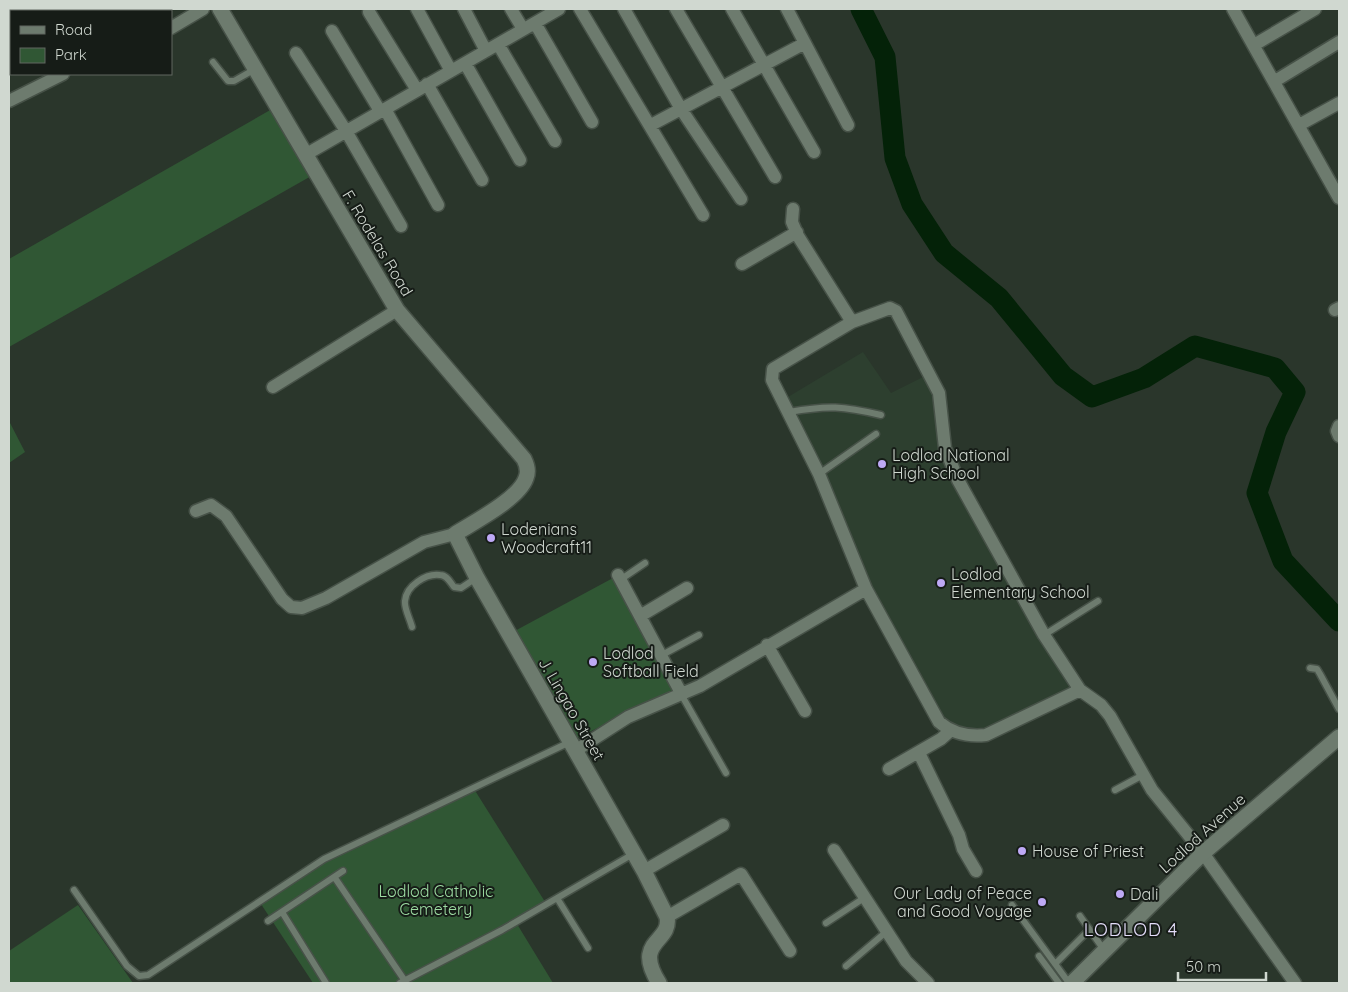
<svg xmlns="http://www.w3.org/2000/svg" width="1348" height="992" viewBox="0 0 1348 992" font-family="Quicksand,sans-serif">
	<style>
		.built { fill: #2d3f2f }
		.green { fill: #305734 }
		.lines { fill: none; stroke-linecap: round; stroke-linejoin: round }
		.river { stroke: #042208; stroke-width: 21 }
		.lane-casing { stroke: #475248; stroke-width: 9 }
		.street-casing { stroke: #475248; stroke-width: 15 }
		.secondary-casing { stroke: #475248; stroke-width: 18 }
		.lane { stroke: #6d7b6e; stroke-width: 6 }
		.street { stroke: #6d7b6e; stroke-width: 12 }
		.secondary { stroke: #6d7b6e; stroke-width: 15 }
		.poi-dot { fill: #bea9f5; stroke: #161c17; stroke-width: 2 }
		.labels { text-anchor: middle; stroke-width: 4; stroke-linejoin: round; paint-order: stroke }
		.street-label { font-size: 16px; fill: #d0d8d0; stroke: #161c17 }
		.poi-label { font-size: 16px; fill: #d0d8d0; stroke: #161c17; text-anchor: start }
		.park-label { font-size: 16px; fill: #9edda3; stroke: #161c17 }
		.neighbourhood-label { font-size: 18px; letter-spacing: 1px; fill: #e4ddfa; stroke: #161c17 }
	</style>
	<rect width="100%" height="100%" fill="#2a362b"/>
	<path class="built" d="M 863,352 L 891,393 L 927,375 L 937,390 L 940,445 L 1074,690 L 985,731 L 970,732 L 955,727 L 941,716 L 890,623 L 849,543 L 788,397 Z"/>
	<path class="green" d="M 272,109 L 313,175 L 9,347 L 9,259 Z
		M 9,421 L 25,452 L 9,463 Z
		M 613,578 L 676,691 L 570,741 L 511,633 Z
		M 474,789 L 547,905 L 517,924 L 553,983 L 313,983 L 259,901 L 342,848 L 346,853 Z
		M 78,905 L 133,983 L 9,983 L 9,951 Z"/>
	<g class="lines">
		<path class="river" d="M 861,9 L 885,57 L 895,158 L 912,204 L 944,253 L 999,298 L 1063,376 L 1092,397 L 1144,378 L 1195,346 L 1275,368 L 1295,392 L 1276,432 L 1257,493 L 1283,561 L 1339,621"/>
		<defs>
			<path id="lane" d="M 213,62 L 228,81 L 234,81 L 255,69
				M 789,412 C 828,405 843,406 881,415
				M 819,474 L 876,434
				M 620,580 L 645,563
				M 412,627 C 410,619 404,608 405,601 C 406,586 426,573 440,575 C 447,575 450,582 454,587 L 461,588 L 476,578
				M 1044,635 L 1098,601
				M 662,655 L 699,635
				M 1310,668 L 1317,669 L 1320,674 L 1339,709
				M 681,694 L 726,773
				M 1115,790 L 1143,775
				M 335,878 L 405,981
				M 74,890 L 127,966 L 139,976 L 148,975 L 324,859 L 570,742
				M 557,898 L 588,948
				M 1012,905 L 1069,983
				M 282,912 L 326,983
				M 1080,916 L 1104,950
				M 268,921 L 343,871
				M 826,923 L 864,898
				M 1039,956 L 1059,983
				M 1055,964 L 1089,930
				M 846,966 L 886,932
				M 400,983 L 502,930 L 633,854"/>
			<path id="street" d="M 68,9 L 70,11
				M 103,9 L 104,11
				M 417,9 L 451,71
				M 464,9 L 486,51
				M 511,9 L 523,29
				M 580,9 L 703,215
				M 624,9 L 681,109 L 741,199
				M 676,9 L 775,177
				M 732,9 L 814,152
				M 787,9 L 848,125
				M 1233,9 L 1339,198
				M 369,12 L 417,90
				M 535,23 L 592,122
				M 171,28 L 203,9
				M 332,31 L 380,111
				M 498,44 L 555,141
				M 1254,45 L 1315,9
				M 296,53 L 346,131 L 401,226
				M 9,56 L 11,55
				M 465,63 L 520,160
				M 1275,81 L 1339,42
				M 427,84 L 482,180
				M 9,101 L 63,74
				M 385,109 L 438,205
				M 651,125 L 805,43
				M 1299,125 L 1339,103
				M 305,155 L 559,9
				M 793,209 L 792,222 L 798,236 L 852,322
				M 742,264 L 797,232
				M 1335,310 L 1339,308
				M 273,387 L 397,310
				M 1339,426 L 1337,431 L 1339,436
				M 196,511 L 211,505 L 226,516 L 282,599 L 291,607 L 302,608 L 326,598 L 424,542 L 455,534
				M 618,575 L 681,693
				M 640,616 L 687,588
				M 767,645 L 805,711
				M 1080,690 L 986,735 C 968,737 953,734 939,722 L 866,589 L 819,474 L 772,380 L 773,369 L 852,322 L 890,308 L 896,311 L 939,393 L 945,448 L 958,480 L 1044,635 L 1080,690 L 1101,705 L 1110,716 L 1152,790 L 1203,853 L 1295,983
				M 575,751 L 628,717 L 700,686 L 866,589
				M 919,753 L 959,835 L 963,849 L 976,871
				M 889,769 L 941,739 L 950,731
				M 834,850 L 906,961 L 928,983
				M 644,871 L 723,825
				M 667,917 L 741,874 L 790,951"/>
			<path id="secondary" d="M 220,9 L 397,310 L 524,459 C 527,465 529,471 526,478 C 519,499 474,522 455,534 L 477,578 L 644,871 L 667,917 C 672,943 632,940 659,983
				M 1072,983 L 1203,853 L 1339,737"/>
		</defs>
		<use href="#lane" class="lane-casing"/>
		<use href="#street" class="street-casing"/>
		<use href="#secondary" class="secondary-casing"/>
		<use href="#lane" class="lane"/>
		<use href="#street" class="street"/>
		<use href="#secondary" class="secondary"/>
	</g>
	<g class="poi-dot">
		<circle cx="882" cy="464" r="5"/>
		<circle cx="491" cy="538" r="5"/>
		<circle cx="941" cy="583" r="5"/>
		<circle cx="593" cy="662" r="5"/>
		<circle cx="1022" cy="851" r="5"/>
		<circle cx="1120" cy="894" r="5"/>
		<circle cx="1042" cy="902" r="5"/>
	</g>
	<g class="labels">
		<g class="street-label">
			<text transform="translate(378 243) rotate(59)" y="6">F. Rodelas Road</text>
			<text transform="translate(572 709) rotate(60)" y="6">J. Lingao Street</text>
			<text transform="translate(1202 833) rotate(-42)" y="6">Lodlod Avenue</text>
		</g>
		<g class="poi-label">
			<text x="892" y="461">Lodlod National<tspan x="892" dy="18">High School</tspan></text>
			<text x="501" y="535">Lodenians<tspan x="501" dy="18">Woodcraft11</tspan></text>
			<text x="951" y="580">Lodlod<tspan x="951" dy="18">Elementary School</tspan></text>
			<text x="603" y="659">Lodlod<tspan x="603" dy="18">Softball Field</tspan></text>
			<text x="1032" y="857">House of Priest</text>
			<text x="1032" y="899" text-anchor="end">Our Lady of Peace<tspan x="1032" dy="18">and Good Voyage</tspan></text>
			<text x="1130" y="900">Dali</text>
		</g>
		<g class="park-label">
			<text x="436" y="897">Lodlod Catholic<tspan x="436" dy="18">Cemetery</tspan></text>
		</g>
		<g class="neighbourhood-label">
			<text x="1131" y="936">LODLOD 4</text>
		</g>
	</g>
	<rect width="1348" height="992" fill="none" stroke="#d0d8d0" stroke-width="20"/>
	<rect x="10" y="10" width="162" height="65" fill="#161c17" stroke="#606761"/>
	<rect x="20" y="26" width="25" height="8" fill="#6d7b6e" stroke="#606761"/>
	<text x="55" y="35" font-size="15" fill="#d0d8d0">Road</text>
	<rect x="20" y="48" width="25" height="15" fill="#305734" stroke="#606761"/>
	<text x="55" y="60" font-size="15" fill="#d0d8d0">Park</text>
	<path d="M1178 972v8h88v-8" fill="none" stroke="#d0d8d0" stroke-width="2.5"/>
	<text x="1186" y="972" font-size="15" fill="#d0d8d0" stroke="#161c17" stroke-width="4" paint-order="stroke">50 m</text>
</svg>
